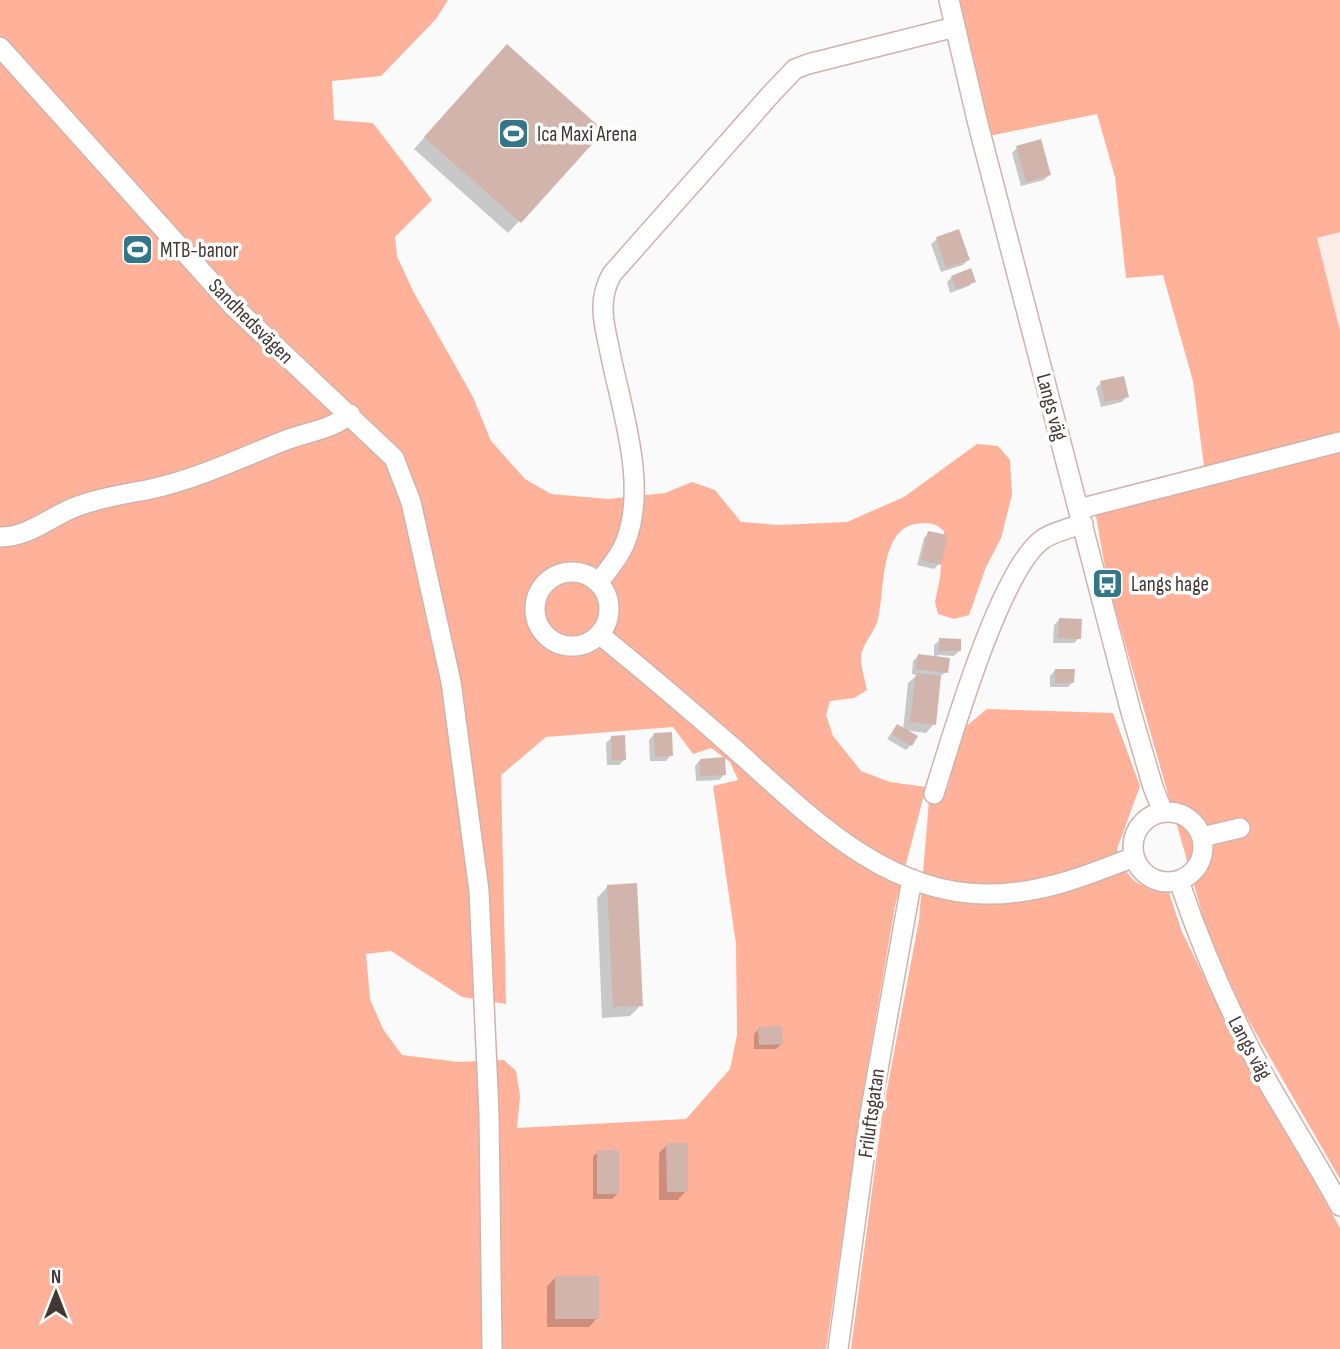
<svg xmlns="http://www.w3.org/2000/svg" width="1340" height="1349" viewBox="0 0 1340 1349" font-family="'Sofia Sans Condensed',sans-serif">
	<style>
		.built { fill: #fbece7 }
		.green { fill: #ffb199; fill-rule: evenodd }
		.shadow { fill: #0003 }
		.building { fill: #d1b4ab }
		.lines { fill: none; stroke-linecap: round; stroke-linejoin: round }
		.minor-casing { stroke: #d0b2aa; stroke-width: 22 }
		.minor { stroke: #fff; stroke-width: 19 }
		.labels { text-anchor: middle; stroke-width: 7; stroke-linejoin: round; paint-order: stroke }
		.poi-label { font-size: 21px; fill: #433734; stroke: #fff; text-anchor: start }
		.street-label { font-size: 21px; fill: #433734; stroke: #fff }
	</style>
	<rect width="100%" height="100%" fill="#fafafa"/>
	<path class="built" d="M 1340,232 L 1340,331 L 1317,237 Z"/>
	<path class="green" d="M 0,0 L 448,0 L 436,19 L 381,76 L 332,81 L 334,120 L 373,123 L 432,200 L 395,237 L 397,256 L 413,291 L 473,397 L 491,441 L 525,479 L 551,494 L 608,499 L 665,493 L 692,482 L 715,490 L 741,522 L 778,525 L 847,522 L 904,497 L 977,444 L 998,446 L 1010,460 L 1012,495 L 1001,538 L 986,567 L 969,615 L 954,619 L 938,614 L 935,602 L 940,578 L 944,531 C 935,522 927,522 915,524 C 879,531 885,593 878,619 C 875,632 861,645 861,658 C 861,668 865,680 867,690 L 854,698 L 830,701 L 826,715 L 833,736 L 861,771 L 890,782 L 926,787 L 895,906 L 865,1081 L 826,1349 L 0,1349 ZM 673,727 L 693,754 L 711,748 L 730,762 L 738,780 L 713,786 L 736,944 L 737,1035 L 730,1069 L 686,1119 L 517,1128 L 520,1096 L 516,1071 L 504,1060 L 459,1062 L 402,1055 L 383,1029 L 370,999 L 366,954 L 391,951 L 462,997 L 506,1004 L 501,775 L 546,737 Z
		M 958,0 L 1340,0 L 1340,232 L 1317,238 L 1340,331 L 1340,1179 L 1242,1009 L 1206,927 L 1108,584 L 1095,511 L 1206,482 L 1193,381 L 1163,275 L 1126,278 L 1115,177 L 1097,114 L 989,136 Z
		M 987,709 L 1113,713 L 1140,786 L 1117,849 C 1130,885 1133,883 1169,893 L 1182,932 L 1234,1037 L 1340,1228 L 1340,1349 L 851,1349 L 882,1116 L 919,920 L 930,789 L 947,790 L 964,728 Z"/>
	<path class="shadow" d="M 496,58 L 601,131 L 508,233 L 414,149 Z
		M 1017,148 L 1049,175 L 1044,180 L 1021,186 L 1012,153 Z
		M 958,231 L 968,260 L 963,265 L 941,272 L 931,244 L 937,239 Z
		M 952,277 L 974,281 L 969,286 L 950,293 L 947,282 Z
		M 1101,383 L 1127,396 L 1122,402 L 1101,407 L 1096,388 Z
		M 929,533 L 939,564 L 934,569 L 917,565 L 924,538 Z
		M 1059,620 L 1079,638 L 1074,643 L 1053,643 L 1054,625 Z
		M 940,640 L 959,651 L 954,656 L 937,655 L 946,672 L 939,677 L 934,724 L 926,733 L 904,730 L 911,745 L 906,750 L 887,739 L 897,726 L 903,730 L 908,683 L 917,675 L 912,674 L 913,661 L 918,656 L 934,658 L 934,645 Z
		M 1055,670 L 1073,682 L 1068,687 L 1050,687 L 1050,676 Z
		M 654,734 L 671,755 L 666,761 L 650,761 L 649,740 Z
		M 612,737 L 624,760 L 619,765 L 607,765 L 606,743 Z
		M 700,760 L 724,775 L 719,780 L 696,781 L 695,766 Z
		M 608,886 L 641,1005 L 630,1016 L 602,1018 L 597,898 Z
		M 759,1029 L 781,1044 L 776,1049 L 754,1049 L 754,1034 Z
		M 667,1145 L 686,1191 L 678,1200 L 659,1200 L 659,1153 Z
		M 598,1151 L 617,1194 L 612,1199 L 593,1199 L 593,1157 Z
		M 555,1278 L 597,1318 L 589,1327 L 547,1327 L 547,1286 Z"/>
	<path class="building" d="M 507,44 L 604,131 L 521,223 L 424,137 Z
		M 1041,139 L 1051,175 L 1026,182 L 1016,146 Z
		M 959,229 L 970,260 L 946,268 L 936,237 Z
		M 971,268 L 976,282 L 956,289 L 951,276 Z
		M 1124,376 L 1129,397 L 1105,402 L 1100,381 Z
		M 928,531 L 948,535 L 941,565 L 921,560 Z
		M 1059,618 L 1082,619 L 1081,639 L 1058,638 Z
		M 939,638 L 961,639 L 961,651 L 939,651 Z
		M 918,654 L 950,658 L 948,673 L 916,669 Z
		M 1055,669 L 1075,669 L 1074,683 L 1055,683 Z
		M 916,673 L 941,676 L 936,725 L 910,722 Z
		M 897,724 L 918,736 L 912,746 L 891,734 Z
		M 672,732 L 673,756 L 655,757 L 654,733 Z
		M 625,735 L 626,760 L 612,761 L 611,736 Z
		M 725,757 L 726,775 L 700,776 L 700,759 Z
		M 637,883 L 643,1006 L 613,1007 L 607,885 Z
		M 782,1026 L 783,1044 L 759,1045 L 758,1027 Z
		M 666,1143 L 688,1143 L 688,1192 L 667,1192 Z
		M 597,1150 L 619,1150 L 619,1194 L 597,1194 Z
		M 555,1276 L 599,1276 L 599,1319 L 555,1319 Z"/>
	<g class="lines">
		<defs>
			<path id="minor" d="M 949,0 L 978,124 L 1131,712 L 1153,787 L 1163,812
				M 0,47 L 232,305 L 394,458 L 411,502 L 451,682 L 479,891 L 489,1114 L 492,1349
				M 1079,509 L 1340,442
				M 0,537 C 30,537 52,515 78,506 C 102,497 126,494 151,489 C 196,479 239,459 281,442 C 304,432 330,431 350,414
				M535 609a37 37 0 1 1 74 0a37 37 0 1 1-74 0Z
				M 598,583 C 608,570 619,558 625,543 C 649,484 620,406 609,347 C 603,321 598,298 612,274 L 772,93 L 795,69 L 808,64 L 955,27
				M 599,634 C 643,670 687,707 729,744 C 803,809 880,893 985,894 C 1038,895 1086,876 1134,857
				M 934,794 C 951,740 1000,569 1043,539 C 1053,532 1070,528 1083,524
				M1133 847a35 35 0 1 1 70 0a35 35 0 1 1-70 0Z
				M 1202,837 L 1240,828
				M 1179,881 C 1203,952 1233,1020 1270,1086 C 1293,1126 1318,1165 1340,1206
				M 838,1349 L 870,1114 L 912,879"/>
		</defs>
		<use href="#minor" class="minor-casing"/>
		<use href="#minor" class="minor"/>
	</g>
	<defs>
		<symbol id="stadium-square" viewBox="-11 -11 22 22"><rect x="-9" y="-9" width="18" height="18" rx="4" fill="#337687" stroke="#fff"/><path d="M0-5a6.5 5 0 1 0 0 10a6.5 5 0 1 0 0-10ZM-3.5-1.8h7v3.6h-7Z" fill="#fff"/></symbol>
		<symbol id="bus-square" viewBox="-11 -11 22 22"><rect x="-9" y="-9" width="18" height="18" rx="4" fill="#337687" stroke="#fff"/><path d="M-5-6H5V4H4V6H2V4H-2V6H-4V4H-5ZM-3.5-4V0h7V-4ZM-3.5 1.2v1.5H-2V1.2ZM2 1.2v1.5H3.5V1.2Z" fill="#fff"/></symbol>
	</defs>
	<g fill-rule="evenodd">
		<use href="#stadium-square" x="496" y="116" width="35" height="35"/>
		<use href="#stadium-square" x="120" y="232" width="35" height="35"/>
		<use href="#bus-square" x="1090" y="566" width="35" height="35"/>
	</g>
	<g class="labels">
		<g class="poi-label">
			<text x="537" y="141">Ica Maxi Arena</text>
			<text x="160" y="257">MTB-banor</text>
			<text x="1131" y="591">Langs hage</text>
		</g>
		<g class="street-label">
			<text transform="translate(251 321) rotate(45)" y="7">Sandhedsvägen</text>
			<text transform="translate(1052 407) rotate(75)" y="7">Langs väg</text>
			<text transform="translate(1250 1048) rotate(62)" y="7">Langs väg</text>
			<text transform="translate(871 1113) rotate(-82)" y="7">Friluftsgatan</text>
		</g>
	</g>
	<g transform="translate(56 1293)" stroke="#ffffff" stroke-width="5" paint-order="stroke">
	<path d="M0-5L12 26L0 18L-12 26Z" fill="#433734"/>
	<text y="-10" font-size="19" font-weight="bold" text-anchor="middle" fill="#433734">N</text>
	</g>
</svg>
